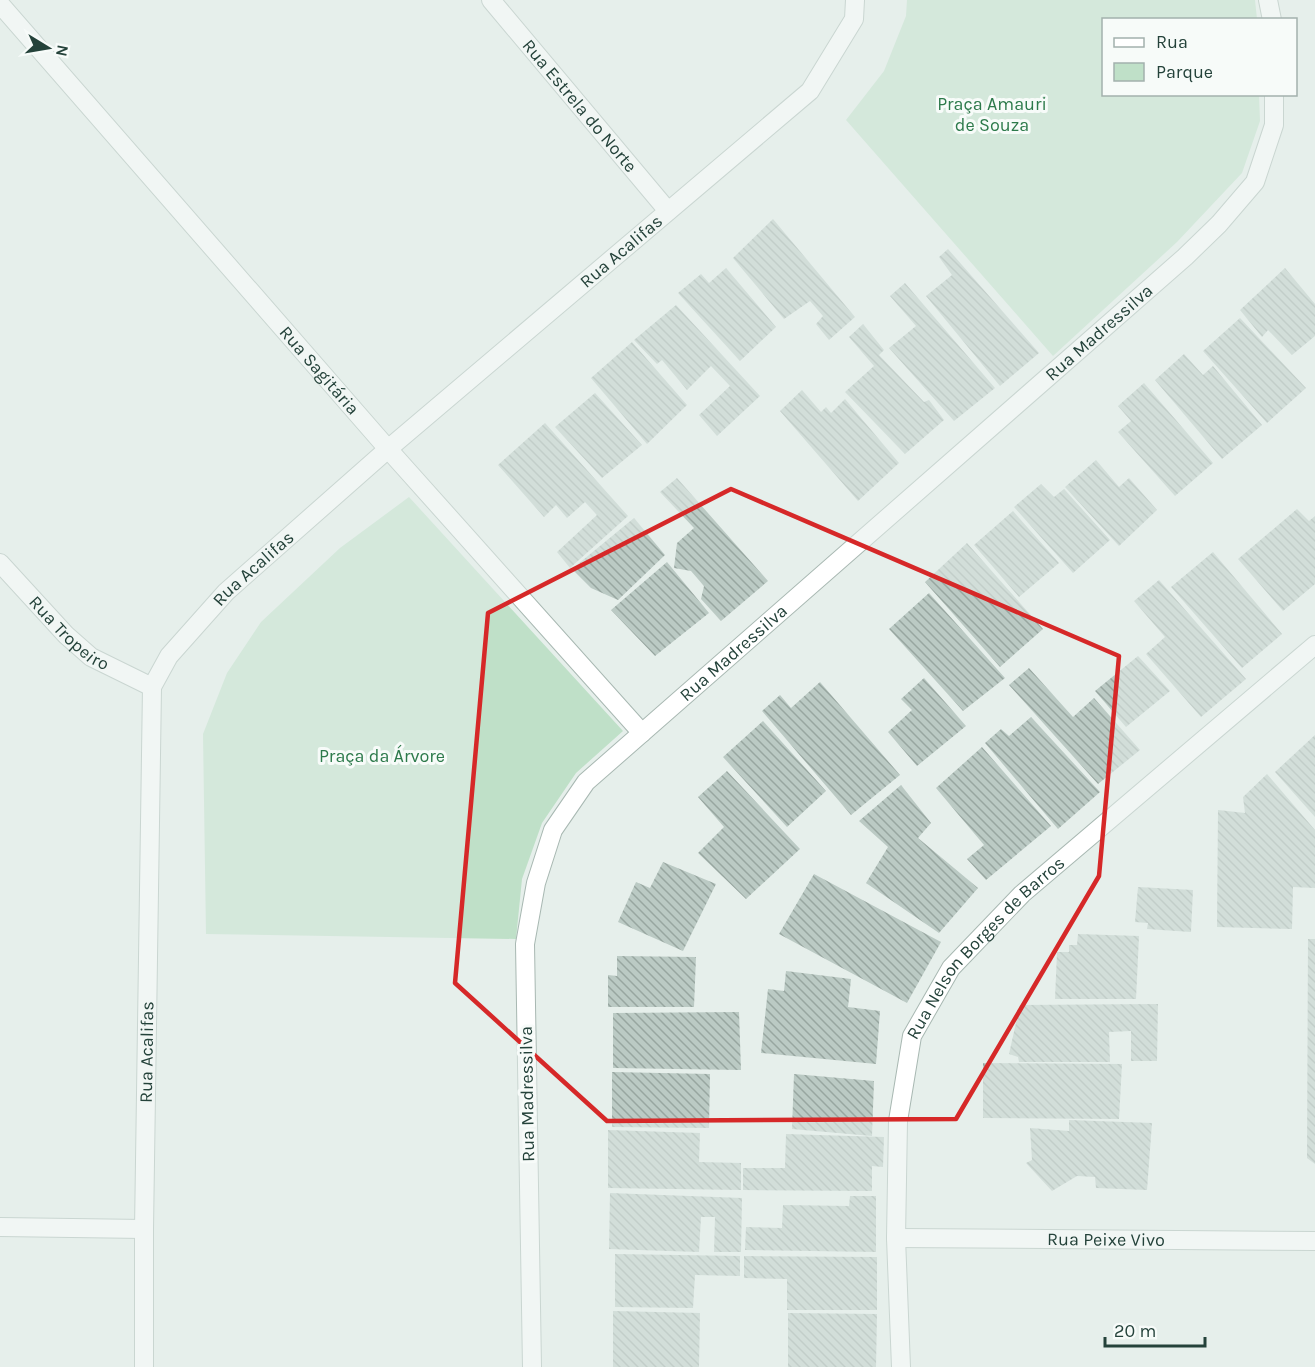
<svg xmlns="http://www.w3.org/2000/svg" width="1315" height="1367" viewBox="0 0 1315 1367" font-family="Karla,sans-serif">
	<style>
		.park { fill: #bfe0c8 }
		.building { fill: url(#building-back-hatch) }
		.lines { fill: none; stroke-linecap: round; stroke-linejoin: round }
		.street-casing { stroke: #a8b8b2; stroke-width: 20 }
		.street { stroke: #fff; stroke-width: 18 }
		.marked { fill: none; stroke: #d62828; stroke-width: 4.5; stroke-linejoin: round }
		.labels { text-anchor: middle; stroke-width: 6; stroke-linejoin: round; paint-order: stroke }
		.park-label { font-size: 18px; fill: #2d7a4b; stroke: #f7fbf9 }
		.street-label { font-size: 18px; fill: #24423a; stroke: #f7fbf9 }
	</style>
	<defs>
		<pattern id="building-back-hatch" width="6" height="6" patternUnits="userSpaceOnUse" patternTransform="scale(1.5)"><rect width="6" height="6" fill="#bbcac4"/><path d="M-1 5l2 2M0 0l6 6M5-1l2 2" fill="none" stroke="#98a6a0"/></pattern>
	</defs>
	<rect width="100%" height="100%" fill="#e6efeb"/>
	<path class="park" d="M 907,0 L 1255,0 L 1257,19 L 1104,20 L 1104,94 L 1259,95 L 1260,121 L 1242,173 L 1177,242 L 1053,356 L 846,120 L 884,71 L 906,16 Z
		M 409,497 L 623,731 L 576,773 L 542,823 L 522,879 L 516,939 L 206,934 L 203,734 L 227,673 L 261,622 L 340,548 Z"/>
	<path class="building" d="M 773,219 L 855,317 L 829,340 L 816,324 L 823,316 L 810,301 L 784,319 L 733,258 Z
		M 948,249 L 1039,353 L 1000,386 L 926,296 L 952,275 L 939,257 Z
		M 726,268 L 776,327 L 740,361 L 678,293 L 701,274 L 709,283 Z
		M 1285,268 L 1315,304 L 1315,336 L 1292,355 L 1268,330 L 1262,337 L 1240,310 Z
		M 905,283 L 995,388 L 954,421 L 889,348 L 916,326 L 890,296 Z
		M 676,305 L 760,396 L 717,436 L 699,415 L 730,386 L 711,366 L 687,390 L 662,360 L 657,364 L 634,340 Z
		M 1240,318 L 1306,388 L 1267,423 L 1203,351 Z
		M 863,324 L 884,350 L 879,355 L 924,402 L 929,400 L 944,420 L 905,454 L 845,392 L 874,366 L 849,337 Z
		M 632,342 L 687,405 L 647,444 L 591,378 Z
		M 1184,354 L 1203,375 L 1213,366 L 1262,425 L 1222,459 L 1155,380 Z
		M 1144,383 L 1213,463 L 1175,496 L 1118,432 L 1131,421 L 1118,406 Z
		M 802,390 L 821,412 L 826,407 L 831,413 L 845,399 L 899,463 L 858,501 L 780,411 Z
		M 595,393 L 642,445 L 602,478 L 555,427 Z
		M 545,423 L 628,516 L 570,568 L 557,552 L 597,515 L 585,502 L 567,518 L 556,505 L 544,517 L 498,465 Z
		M 1096,460 L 1119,487 L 1129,478 L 1157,510 L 1119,546 L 1065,487 Z
		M 677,478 L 768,581 L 721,621 L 701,599 L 704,586 L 691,571 L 674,568 L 677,543 L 694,528 L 660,492 Z
		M 1041,484 L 1054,497 L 1064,489 L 1110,540 L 1073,573 L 1014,507 Z
		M 1297,509 L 1309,521 L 1315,516 L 1315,584 L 1283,611 L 1238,559 Z
		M 1013,511 L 1059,563 L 1019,597 L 974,545 Z
		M 634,518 L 665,555 L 618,600 L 591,588 L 572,569 Z
		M 967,543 L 1043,629 L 1000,667 L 925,582 Z
		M 1213,552 L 1282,634 L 1242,668 L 1171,587 Z
		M 667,562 L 709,613 L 655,656 L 611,610 Z
		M 1159,580 L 1246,679 L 1201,717 L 1146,654 L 1165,637 L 1134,601 Z
		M 929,593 L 1005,678 L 963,711 L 889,629 Z
		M 1138,656 L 1170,691 L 1126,727 L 1095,691 Z
		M 1029,668 L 1073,717 L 1094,698 L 1140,750 L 1098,784 L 1009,685 Z
		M 924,678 L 966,726 L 917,766 L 888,732 L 912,710 L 901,699 Z
		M 820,682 L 900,775 L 851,815 L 762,711 L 780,695 L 791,708 Z
		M 1031,717 L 1100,792 L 1058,829 L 985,743 L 1001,729 L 1009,736 Z
		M 763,721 L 826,791 L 787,827 L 723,757 Z
		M 1315,735 L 1315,817 L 1275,772 Z
		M 982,747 L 1051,826 L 986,880 L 967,859 L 984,845 L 936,788 Z
		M 727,771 L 800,849 L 746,899 L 698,853 L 724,827 L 698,797 Z
		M 1267,774 L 1315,830 L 1315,888 L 1293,887 L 1292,929 L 1217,927 L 1218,810 L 1245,813 L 1243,797 Z
		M 901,785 L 931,823 L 918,838 L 978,888 L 939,933 L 866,883 L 888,847 L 859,821 Z
		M 663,862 L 716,884 L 683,951 L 618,922 L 636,882 L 650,888 Z
		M 814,874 L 941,942 L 907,1003 L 779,934 Z
		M 1138,887 L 1193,890 L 1191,932 L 1147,929 L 1148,923 L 1135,922 Z
		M 1078,934 L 1139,936 L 1136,999 L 1055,999 L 1057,952 L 1069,952 L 1069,945 L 1077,945 Z
		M 1308,939 L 1315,939 L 1315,1164 L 1307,1158 Z
		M 617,956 L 696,957 L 694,1007 L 608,1007 L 608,975 L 617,976 Z
		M 786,971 L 851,979 L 848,1007 L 880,1011 L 876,1064 L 761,1053 L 768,989 L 784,991 Z
		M 1158,1004 L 1157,1061 L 1131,1061 L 1131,1031 L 1109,1032 L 1110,1062 L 1019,1062 L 1018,1057 L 1009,1054 L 1020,1005 Z
		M 739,1012 L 741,1070 L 613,1068 L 613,1013 Z
		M 983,1063 L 1122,1064 L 1119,1119 L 983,1118 Z
		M 612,1072 L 710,1074 L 709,1128 L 612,1127 Z
		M 794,1074 L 874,1081 L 872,1136 L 792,1129 Z
		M 1069,1120 L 1152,1123 L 1147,1190 L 1096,1188 L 1095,1177 L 1077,1176 L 1052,1191 L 1026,1163 L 1032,1160 L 1030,1128 L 1069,1131 Z
		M 608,1130 L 700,1133 L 699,1162 L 741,1163 L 741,1190 L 608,1188 Z
		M 786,1134 L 884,1137 L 883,1167 L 872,1166 L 872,1191 L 743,1190 L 743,1168 L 785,1168 Z
		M 610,1193 L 742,1198 L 741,1252 L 714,1252 L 715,1217 L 701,1217 L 699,1252 L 609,1249 Z
		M 850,1196 L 876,1196 L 876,1252 L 745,1250 L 746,1227 L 782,1228 L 783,1205 L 849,1206 Z
		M 615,1254 L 740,1256 L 740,1276 L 695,1275 L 693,1308 L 615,1307 Z
		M 744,1256 L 877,1257 L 877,1310 L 787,1310 L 787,1279 L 744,1278 Z
		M 613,1311 L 700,1313 L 699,1367 L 613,1367 Z
		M 788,1313 L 877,1314 L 876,1367 L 788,1367 Z"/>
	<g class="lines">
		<defs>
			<g id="street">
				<path id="s1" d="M 491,0 L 668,211"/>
				<path d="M 1268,0 L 1272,20"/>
				<path id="s2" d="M 0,4 L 388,449 L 642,733"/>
				<path id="s3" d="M 0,563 L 66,635 L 91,657 L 152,687"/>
				<path d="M 0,1227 L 144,1229"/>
				<path id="s4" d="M 896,1238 L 1315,1241"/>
				<path id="s5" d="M 144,1367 L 144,1229 L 152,687 L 169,656 L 226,592 L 388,449 L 810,91 L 854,19 L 855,0"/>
				<path id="s6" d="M 532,1367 L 525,944 L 536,883 L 553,830 L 586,782 L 1185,257 L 1219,224 L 1255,182 L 1274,125 L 1274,94"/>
				<path id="s7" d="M 901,1367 L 896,1238 L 898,1121 L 912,1036 L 951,968 L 1022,894 L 1315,645"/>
			</g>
		</defs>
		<use href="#street" class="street-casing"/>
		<use href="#street" class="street"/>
	</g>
	<path d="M0 0H1315V1367H0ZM 731,489 L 1119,656 L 1099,876 L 956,1119 L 607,1121 L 455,983 L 488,613 Z" fill="#e6efeb" fill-opacity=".55" fill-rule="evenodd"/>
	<path class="marked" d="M 731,489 L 1119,656 L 1099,876 L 956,1119 L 607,1121 L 455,983 L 488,613 Z"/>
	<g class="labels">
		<g class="park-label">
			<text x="992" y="110">Praça Amauri<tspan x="992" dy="21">de Souza</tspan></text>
			<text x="382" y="762">Praça da Árvore</text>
		</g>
		<g class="street-label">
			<text dy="6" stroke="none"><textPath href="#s1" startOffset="138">Rua Estrela do Norte</textPath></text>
			<text dy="6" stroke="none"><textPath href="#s5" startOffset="1323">Rua Acalifas</textPath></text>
			<text dy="6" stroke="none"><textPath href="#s6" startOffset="1281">Rua Madressilva</textPath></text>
			<text dy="6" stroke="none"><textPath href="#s2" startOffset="486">Rua Sagitária</textPath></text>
			<text dy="6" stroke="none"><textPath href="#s5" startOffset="837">Rua Acalifas</textPath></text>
			<text dy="6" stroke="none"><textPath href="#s3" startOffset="99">Rua Tropeiro</textPath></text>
			<text dy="6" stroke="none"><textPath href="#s6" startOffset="795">Rua Madressilva</textPath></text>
			<text dy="6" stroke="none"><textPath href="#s7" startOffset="448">Rua Nelson Borges de Barros</textPath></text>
			<text dy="6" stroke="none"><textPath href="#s5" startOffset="315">Rua Acalifas</textPath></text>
			<text transform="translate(527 1094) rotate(-91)" y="6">Rua Madressilva</text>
			<text dy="6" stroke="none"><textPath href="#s4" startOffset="210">Rua Peixe Vivo</textPath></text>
		</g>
	</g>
	<rect x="1102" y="18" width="195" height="78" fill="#f7fbf9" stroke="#a3b1ad" stroke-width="1.5"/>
	<rect x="1114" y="38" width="30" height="9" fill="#ffffff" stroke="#a3b1ad" stroke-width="1.5"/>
	<text x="1156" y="48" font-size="18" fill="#24423a">Rua</text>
	<rect x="1114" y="63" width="30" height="18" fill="#bfe0c8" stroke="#a3b1ad" stroke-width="1.5"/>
	<text x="1156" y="78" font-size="18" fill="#24423a">Parque</text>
	<g transform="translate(48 48) rotate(101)" stroke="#f7fbf9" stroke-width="4.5" paint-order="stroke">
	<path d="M0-4.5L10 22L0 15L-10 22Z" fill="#24423a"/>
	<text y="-9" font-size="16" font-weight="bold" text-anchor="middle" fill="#24423a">N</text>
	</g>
	<path d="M1105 1337v9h100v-9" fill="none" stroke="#24423a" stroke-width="3"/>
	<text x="1114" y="1337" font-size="18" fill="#24423a" stroke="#f7fbf9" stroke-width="4.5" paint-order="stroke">20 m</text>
</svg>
